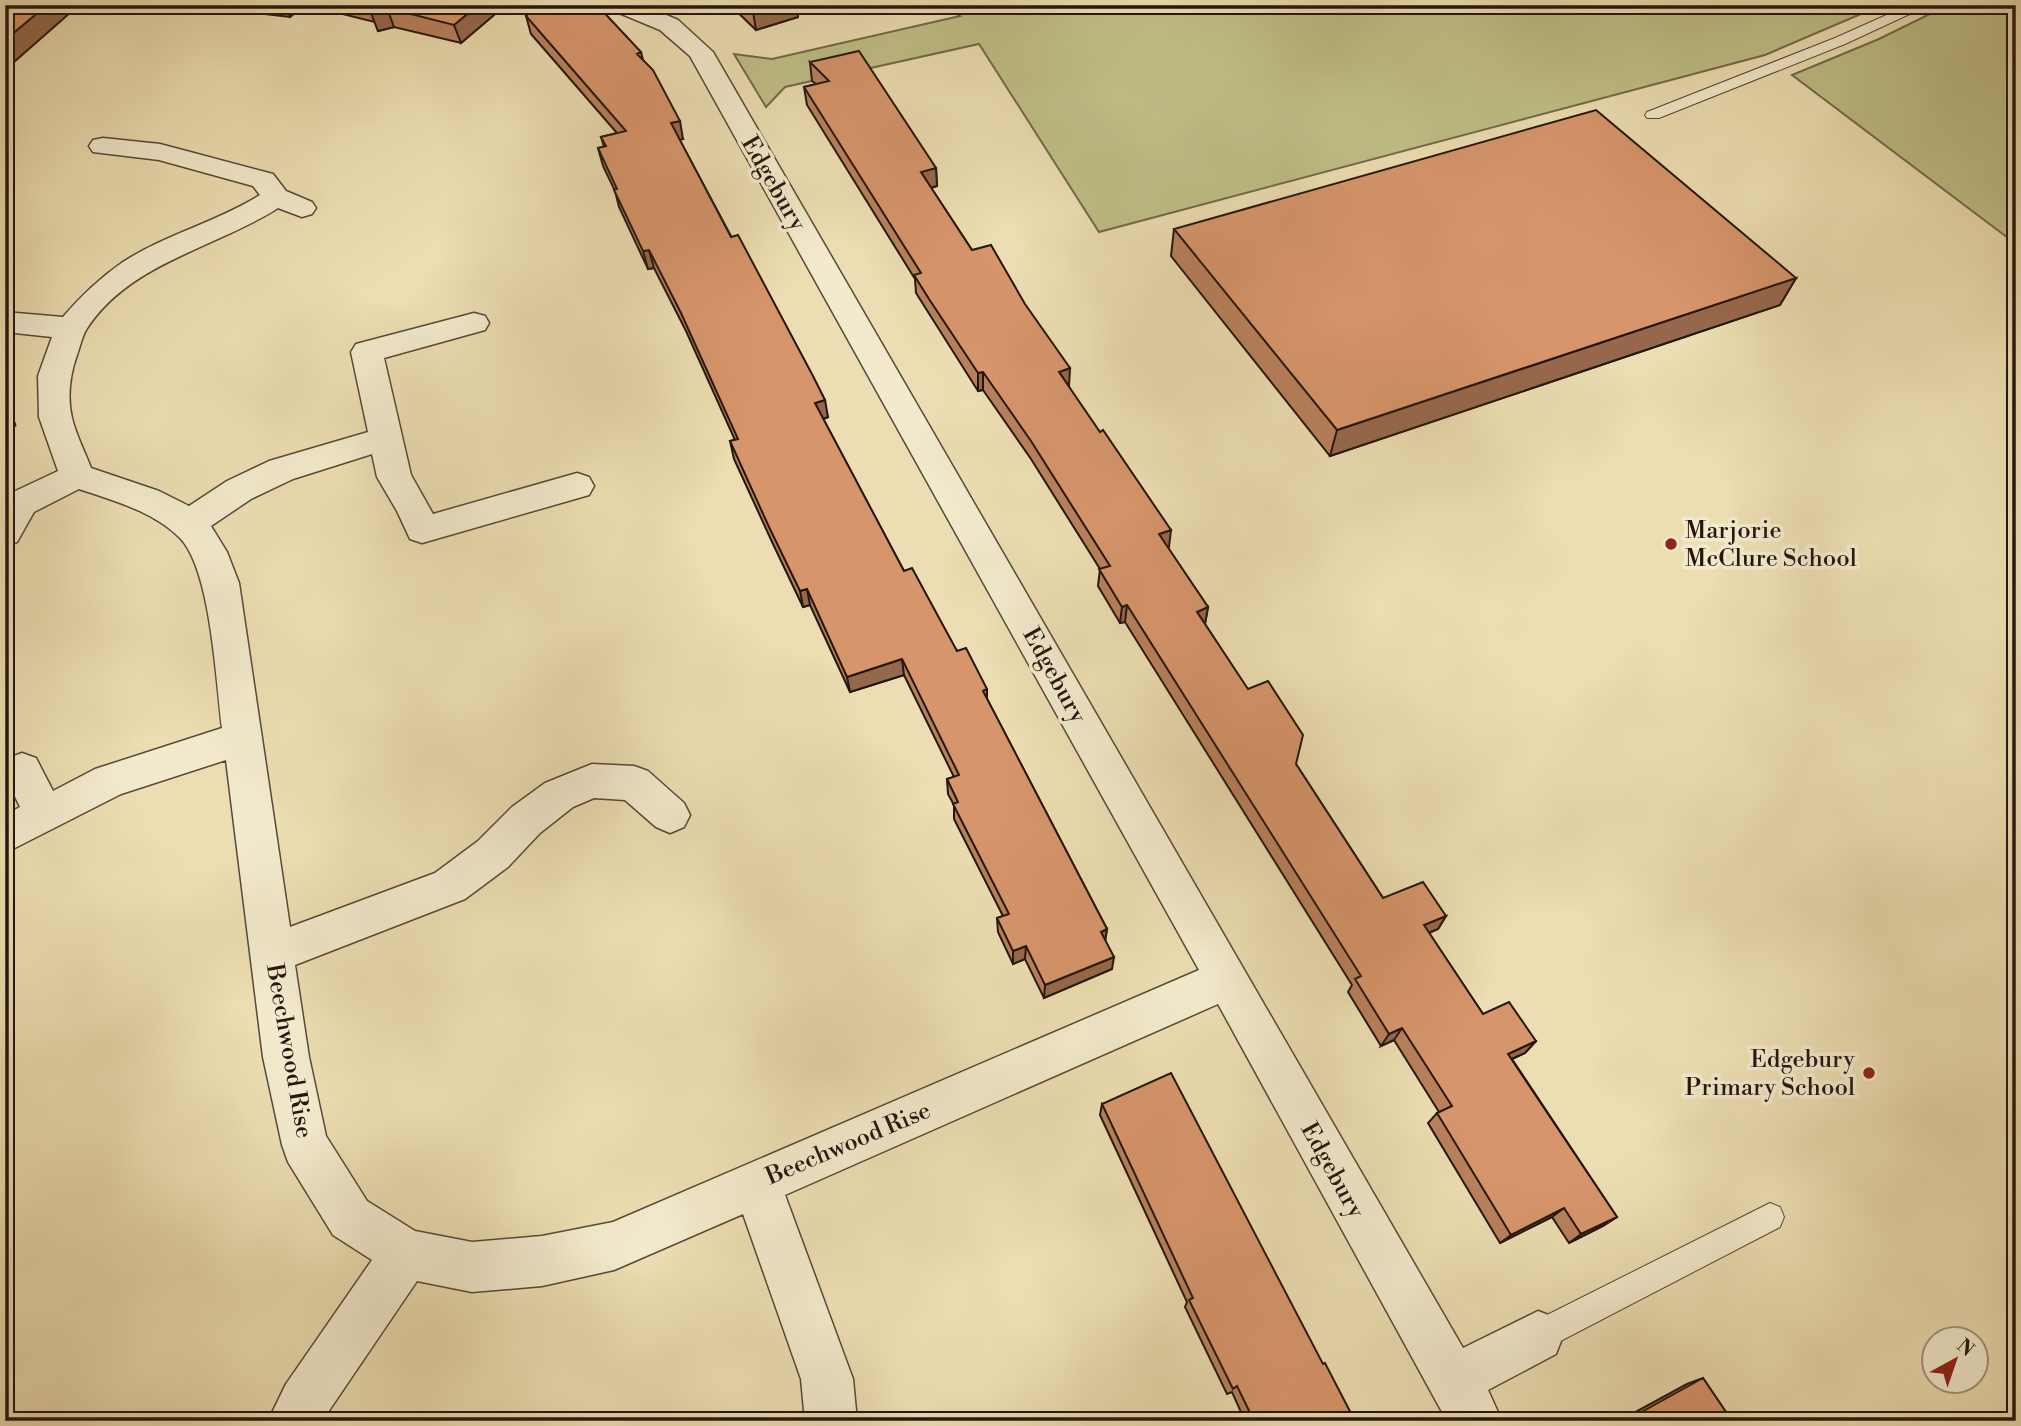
<svg xmlns="http://www.w3.org/2000/svg" width="2021" height="1426" viewBox="0 0 2021 1426" font-family="'Libre Bodoni',serif">
	<style>
		.green { fill: #c0bf87; stroke: #726a4b; stroke-width: 2 }
		.lines { fill: none; stroke-linecap: round; stroke-linejoin: round }
		.lane-casing { stroke: #564838; stroke-width: 2 }
		.street-casing { stroke: #564838; stroke-width: 3 }
		.path { stroke: #24160f; stroke-width: 4.5; stroke-dasharray: 5 3.5; stroke-linecap: butt }
		.lane { fill: #f3eacd; fill-rule: evenodd }
		.street { fill: #f3eacd; fill-rule: evenodd }
		.wall { fill: #b9805c; stroke: #24160f; stroke-width: 2 }
		.shaded-wall { fill: #96684b; stroke: #24160f; stroke-width: 2 }
		.building { fill: #d7956b; stroke: #24160f; stroke-width: 2 }
		.poi-dot { fill: #8f2418; stroke: #f3eacd; stroke-width: 2.5 }
		.labels { text-anchor: middle; stroke-width: 7; stroke-linejoin: round; paint-order: stroke }
		.street-label { font-size: 24px; fill: #24160f; stroke: #f3eacd }
		.poi-label { font-size: 24px; fill: #24160f; stroke: #f3eacd; text-anchor: start }
	</style>
	<rect width="100%" height="100%" fill="#ecdeb2"/>
	<filter id="stains"><feTurbulence type="fractalNoise" baseFrequency=".00286" numOctaves="4"/><feColorMatrix values="0 0 0 0 .2 0 0 0 0 .09 0 0 0 0 .02 0 0 0 .5 -.17"/></filter>
	<radialGradient id="worn" r=".72"><stop offset=".6" stop-color="#630" stop-opacity="0"/><stop offset="1" stop-color="#630" stop-opacity=".3"/></radialGradient>
	<path class="green" d="M 944,5 L 1882,5 L 1765,55 L 1099,232 L 979,44 L 785,87 L 766,107 L 734,54 L 772,59 L 960,16 Z
		M 1948,5 L 2016,5 L 2016,244 L 1792,75 L 1879,39 Z"/>
	<g class="lines">
		<defs>
			<path id="lane" d="M 1909,5 L 1929,5 L 1845,44 L 1659,118 L 1647,118 L 1645,115 L 1647,112 L 1835,38 Z
				M 1770,1203 L 1780,1207 L 1784,1217 L 1780,1227 L 1549,1347 L 1538,1351 L 1527,1347 L 1523,1336 L 1527,1325 Z"/>
			<path id="street" d="M 609,5 L 643,5 L 678,20 L 713,52 L 1463,1348 L 1538,1311 L 1556,1318 L 1563,1336 L 1556,1354 L 1488,1390 L 1502,1421 L 1447,1421 L 1218,1004 L 785,1195 L 853,1379 L 857,1421 L 805,1421 L 801,1379 L 743,1214 L 614,1270 L 542,1286 L 472,1292 L 417,1281 L 322,1421 L 268,1421 L 286,1384 L 372,1260 L 333,1235 L 288,1162 L 282,1145 L 263,1057 L 226,760 L 121,794 L 5,853 L 5,815 L 20,807 L 5,776 L 8,758 L 22,753 L 36,758 L 53,791 L 95,769 L 222,728 C 216,681 211,570 180,538 C 153,511 114,501 79,489 L 34,512 L 17,542 L 5,546 L 5,500 L 9,494 L 58,471 L 39,417 L 38,376 L 52,337 L 5,332 L 5,312 L 63,317 C 81,296 100,278 123,262 C 166,234 217,222 260,195 L 253,186 L 159,160 L 93,152 L 89,146 L 93,140 L 103,138 L 160,144 L 273,174 L 286,191 L 312,202 L 316,208 L 312,214 L 302,217 L 278,208 C 216,248 128,263 86,330 C 82,337 80,347 77,355 C 70,375 67,397 72,418 C 76,435 85,452 91,468 L 159,491 L 189,506 L 227,481 L 269,461 L 368,432 L 351,352 L 356,344 L 474,313 L 485,316 L 489,323 L 485,330 L 384,358 L 411,475 L 433,514 L 577,473 L 589,477 L 594,486 L 589,495 L 422,543 L 410,539 L 397,511 L 377,477 L 372,454 L 293,479 L 251,499 L 211,526 L 227,552 L 239,583 L 290,927 L 435,873 L 478,841 L 512,807 L 545,783 L 592,764 L 634,766 L 648,771 L 684,803 L 690,815 L 684,827 L 670,833 L 656,827 L 625,800 L 594,798 L 573,807 L 540,833 L 508,867 L 465,899 L 295,965 L 309,1057 L 326,1136 L 367,1201 L 415,1231 L 472,1242 L 542,1236 L 613,1222 L 1199,970 L 690,56 L 660,30 L 612,10 Z"/>
		</defs>
		<use href="#lane" class="lane-casing"/>
		<use href="#street" class="street-casing"/>
		<path class="path" d="M 5,427 L 16,424"/>
		<use href="#lane" class="lane"/>
		<use href="#street" class="street"/>
	</g>
	<path class="wall" d="M 214,5 L 305,5 L 290,17 L 216,8 Z
		M 317,5 L 490,5 L 494,15 L 461,43 L 394,27 L 378,31 L 375,22 L 318,8 Z
		M 730,5 L 797,5 L 798,17 L 756,30 Z
		M 526,16 L 641,52 L 643,60 L 683,139 L 679,139 L 828,417 L 823,419 L 904,571 L 957,651 L 987,689 L 987,699 L 1107,929 L 1105,940 L 1112,969 L 1044,998 L 1025,959 L 1013,964 L 998,932 L 997,918 L 1003,916 L 954,819 L 954,805 L 948,794 L 947,779 L 954,777 L 904,675 L 850,692 L 810,605 L 803,607 L 773,544 L 734,459 L 730,441 L 735,440 L 686,331 L 654,268 L 648,269 L 619,207 L 615,191 L 603,166 L 598,148 L 604,147 L 601,137 L 617,133 L 531,34 Z
		M 810,62 L 936,168 L 937,186 L 931,188 L 972,250 L 1069,387 L 1168,548 L 1208,607 L 1205,624 L 1383,898 L 1446,916 L 1438,929 L 1429,933 L 1483,1014 L 1536,1041 L 1525,1053 L 1512,1059 L 1617,1217 L 1603,1226 L 1569,1243 L 1552,1217 L 1500,1243 L 1428,1123 L 1437,1113 L 1439,1112 L 1394,1040 L 1381,1046 L 1348,992 L 1352,985 L 1125,622 L 1120,623 L 1098,586 L 1100,569 L 1031,459 L 983,390 L 978,391 L 916,293 L 915,279 L 807,105 L 804,87 L 816,84 L 812,81 Z
		M 1174,229 L 1796,278 L 1780,305 L 1330,456 L 1171,256 Z
		M 1102,1104 L 1323,1364 L 1355,1421 L 1245,1421 L 1232,1392 L 1227,1394 L 1185,1307 L 1187,1302 L 1100,1115 Z
		M 1703,1378 L 1732,1421 L 1619,1421 L 1687,1384 Z"/>
	<path class="shaded-wall" d="M 47,5 L 79,5 L 6,69 L 5,40 Z
		M 285,5 L 305,5 L 290,17 Z
		M 478,5 L 490,5 L 494,15 L 461,43 L 454,25 Z
		M 774,5 L 797,5 L 798,17 L 756,30 L 753,12 Z
		M 387,8 L 394,27 L 378,31 L 371,13 Z
		M 680,121 L 683,139 L 675,141 L 671,123 Z
		M 936,168 L 937,186 L 922,190 L 921,172 Z
		M 649,250 L 654,268 L 648,269 L 643,251 Z
		M 1796,278 L 1780,305 L 1330,456 L 1337,430 Z
		M 1070,368 L 1069,386 L 1059,372 Z
		M 983,372 L 983,390 L 978,391 L 978,373 Z
		M 825,400 L 828,417 L 818,421 L 815,403 Z
		M 1171,530 L 1169,547 L 1157,551 L 1159,534 Z
		M 807,589 L 810,605 L 803,607 L 800,591 Z
		M 1127,605 L 1125,622 L 1120,623 L 1122,607 Z
		M 1208,607 L 1205,624 L 1197,612 Z
		M 902,659 L 904,675 L 850,692 L 847,677 Z
		M 1446,916 L 1438,929 L 1416,938 L 1424,925 Z
		M 1107,929 L 1105,942 L 1101,932 Z
		M 1026,946 L 1025,959 L 1013,964 L 1013,951 Z
		M 1114,957 L 1112,969 L 1044,998 L 1045,985 Z
		M 1402,1028 L 1394,1040 L 1381,1046 L 1389,1034 Z
		M 1536,1041 L 1525,1053 L 1498,1065 L 1508,1054 Z
		M 1564,1208 L 1552,1217 L 1500,1243 L 1511,1235 Z
		M 1617,1217 L 1603,1226 L 1569,1243 L 1581,1234 Z"/>
	<path class="building" d="M 5,5 L 47,5 L 5,40 Z
		M 369,5 L 478,5 L 454,25 L 387,8 L 371,13 Z
		M 537,5 L 597,5 L 641,52 L 637,54 L 653,70 L 680,121 L 671,123 L 731,237 L 738,235 L 813,376 L 825,400 L 815,403 L 904,571 L 912,568 L 957,651 L 966,648 L 987,689 L 983,691 L 1107,929 L 1101,932 L 1114,957 L 1045,985 L 1026,946 L 1013,951 L 997,918 L 1009,914 L 953,804 L 958,802 L 947,779 L 959,775 L 902,659 L 847,677 L 807,589 L 800,591 L 769,527 L 730,441 L 738,439 L 681,313 L 649,250 L 643,251 L 614,190 L 617,189 L 598,148 L 606,146 L 601,137 L 626,131 L 526,16 Z
		M 746,5 L 774,5 L 753,12 Z
		M 859,51 L 936,168 L 921,172 L 972,250 L 991,245 L 1025,304 L 1070,368 L 1059,372 L 1100,432 L 1103,430 L 1171,530 L 1159,534 L 1208,607 L 1197,612 L 1248,689 L 1268,681 L 1303,735 L 1296,764 L 1383,898 L 1423,882 L 1446,916 L 1424,925 L 1483,1014 L 1509,1002 L 1536,1041 L 1508,1054 L 1617,1217 L 1581,1234 L 1564,1208 L 1511,1235 L 1437,1113 L 1452,1106 L 1402,1028 L 1389,1034 L 1355,979 L 1361,976 L 1127,605 L 1122,607 L 1099,569 L 1110,566 L 1031,441 L 983,372 L 978,373 L 929,299 L 914,275 L 921,273 L 804,87 L 829,81 L 810,62 Z
		M 1596,110 L 1796,278 L 1337,430 L 1174,229 Z
		M 1171,1073 L 1323,1364 L 1325,1363 L 1355,1421 L 1254,1421 L 1237,1386 L 1233,1389 L 1189,1300 L 1193,1298 L 1102,1104 Z
		M 1703,1378 L 1732,1421 L 1631,1421 L 1629,1419 Z"/>
	<g class="poi-dot">
		<circle cx="1671" cy="544" r="7"/>
		<circle cx="1869" cy="1073" r="7"/>
	</g>
	<g class="labels">
		<g class="street-label">
			<text transform="translate(774 183) rotate(60)" y="8">Edgebury</text>
			<text transform="translate(1055 675) rotate(61)" y="8">Edgebury</text>
			<text transform="translate(290 1051) rotate(80)" y="8">Beechwood Rise</text>
			<text transform="translate(848 1143) rotate(-23)" y="8">Beechwood Rise</text>
			<text transform="translate(1333 1170) rotate(61)" y="8">Edgebury</text>
		</g>
		<g class="poi-label">
			<text x="1685" y="538">Marjorie<tspan x="1685" dy="28">McClure School</tspan></text>
			<text x="1855" y="1067" text-anchor="end">Edgebury<tspan x="1855" dy="28">Primary School</tspan></text>
		</g>
	</g>
	<rect width="2021" height="1426" fill="none" stroke="#ecdeb2" stroke-width="28"/>
	<rect x="7" y="7" width="2007" height="1412" fill="none" stroke="#24160f" stroke-width="3.5"/>
	<rect x="14" y="14" width="1993" height="1398" fill="none" stroke="#24160f" stroke-width="2"/>
	<g transform="translate(1955 1360) rotate(40)"><circle r="33" fill="#f3eacd" stroke="#a09581" stroke-width="2"/>
	<path d="M0-5L12 26L0 18L-12 26Z" fill="#8f2418"/>
	<text y="-10" font-size="19" font-weight="bold" text-anchor="middle" fill="#24160f">N</text>
	</g>
	<rect width="100%" height="100%" filter="url(#stains)"/>
	<rect width="100%" height="100%" fill="url(#worn)"/>
</svg>
